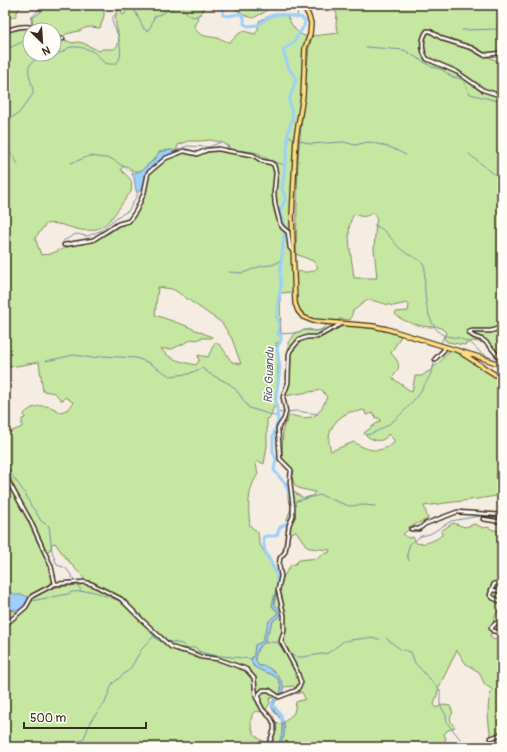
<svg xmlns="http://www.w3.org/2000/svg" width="507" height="752" viewBox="0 0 507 752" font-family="Pangolin,sans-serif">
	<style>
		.green { fill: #c5e7a1; stroke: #808860; fill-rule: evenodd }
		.water { fill: #9dcffa; stroke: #768da2 }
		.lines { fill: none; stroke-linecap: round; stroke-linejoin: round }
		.stream { stroke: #768da2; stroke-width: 1 }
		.river { stroke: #9dcffa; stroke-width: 3 }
		.minor-casing { stroke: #3b2a1e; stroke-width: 5.5 }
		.major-casing { stroke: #3b2a1e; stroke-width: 6 }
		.minor { stroke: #fdfcf7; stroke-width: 2.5 }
		.major { stroke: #ffdf80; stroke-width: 3.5 }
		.labels { text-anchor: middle; stroke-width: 3; stroke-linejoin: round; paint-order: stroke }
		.water-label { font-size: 12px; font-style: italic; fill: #585c60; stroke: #fdfcf7 }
	</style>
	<rect width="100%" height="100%" fill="#f6ede2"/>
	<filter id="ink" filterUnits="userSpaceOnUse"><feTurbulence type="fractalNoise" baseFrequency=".025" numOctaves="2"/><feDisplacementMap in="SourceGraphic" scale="8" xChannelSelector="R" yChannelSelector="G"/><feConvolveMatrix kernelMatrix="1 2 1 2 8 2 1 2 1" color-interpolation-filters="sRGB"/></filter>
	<g filter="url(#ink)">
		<path class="green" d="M 5,5 L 23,5 L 18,10 L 16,16 L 5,19 Z
			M 32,5 L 106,5 L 104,10 L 104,16 L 100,28 L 90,27 L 85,28 L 79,31 L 66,34 L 61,39 L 73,43 L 78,42 L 83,43 L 99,51 L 103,49 L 114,49 C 127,40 108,21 119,9 L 122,10 L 122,14 L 124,15 L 129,5 L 204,5 L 201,13 L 197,16 L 198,20 L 194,25 C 197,37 207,36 217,38 C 221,38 226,42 229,42 C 232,42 238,33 243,31 L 255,34 L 258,30 L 259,21 C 268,17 276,11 286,15 C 293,26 296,35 309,37 L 295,156 L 293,292 L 280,293 L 281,341 L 276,343 L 279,358 L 278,365 L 278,385 L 276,394 L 276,404 L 273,409 L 270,418 L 267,419 L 267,446 L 264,464 L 258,461 L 256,464 L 258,474 C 247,490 248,508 250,526 L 258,532 L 259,543 L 275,570 L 277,586 L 272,606 L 278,613 L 269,621 L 262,642 L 255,645 L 254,655 L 252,657 L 253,666 C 265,675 282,671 281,692 L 279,695 L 269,699 L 270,703 L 267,708 L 266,711 L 258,697 L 256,678 L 247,669 L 208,654 L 174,647 L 120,597 L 108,592 L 95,583 L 88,583 L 65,557 L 55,543 L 52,544 L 50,550 L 45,552 L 15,489 L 9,473 L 5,468 L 5,434 L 22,427 L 22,419 L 25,418 L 24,414 C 33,404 49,403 59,412 C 66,411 71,409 73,402 L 65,397 L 63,400 L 61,400 L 55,393 L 43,391 L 39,362 L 5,368 L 5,31 L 18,27 L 33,27 L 32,18 L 41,12 L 41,11 ZM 30,30 L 54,30 L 54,54 L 30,54 ZM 210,140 L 221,142 L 229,146 L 225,150 C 215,150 210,152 201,154 C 196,155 192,153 188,153 C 170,152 160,161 147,173 L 148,177 L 146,194 L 131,221 L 119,226 L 111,232 L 93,241 L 70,246 L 50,254 L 41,255 L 35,238 L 46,224 C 56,222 66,226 76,229 C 108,237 115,210 131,192 C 133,178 130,179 121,170 L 123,166 L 127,166 C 131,170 137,173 142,170 L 163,151 L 171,150 L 176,151 L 178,145 L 189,141 L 200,141 ZM 158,287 L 172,289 L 176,291 L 222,323 L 232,339 L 241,364 L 232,362 C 226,355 223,345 215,342 L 208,357 L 198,355 L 199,361 L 196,365 C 183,362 169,360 161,349 L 172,349 L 193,339 L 196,340 L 201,338 L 212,338 L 212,337 L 184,325 L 155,315 C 156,306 157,297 158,287 Z
			M 231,5 L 242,5 L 248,8 L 255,10 L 268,8 L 265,12 L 253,18 L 244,15 Z
			M 334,5 L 502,5 L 502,53 L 486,56 L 502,63 L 502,326 L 500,327 L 502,331 L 502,360 L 486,343 L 473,341 L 464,345 L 448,342 L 446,341 L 444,338 L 446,332 C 443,330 441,327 438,327 C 434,325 435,327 431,327 C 422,327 400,321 395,314 L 396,312 L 408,311 L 409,305 L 407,303 L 393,306 L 371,300 L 366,301 L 353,311 L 350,320 L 339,319 L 337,322 C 295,320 295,311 296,271 C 305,272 312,274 318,267 L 313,261 L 296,254 L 298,156 L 309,48 L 312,36 L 339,33 L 336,25 L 337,13 L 332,9 ZM 373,212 L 377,220 L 376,222 L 374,249 L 377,278 L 354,278 C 353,264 343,223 355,214 C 362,218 367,217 373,212 Z
			M 327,324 L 377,329 L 401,336 L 391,353 C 401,364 401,367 392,378 L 412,392 L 415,376 L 422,376 L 427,372 L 432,370 L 433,367 L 438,364 L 450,350 L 464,356 L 502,380 L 502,495 C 476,500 450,502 424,506 L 428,519 L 416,524 L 403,534 L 408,538 L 413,537 L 416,543 C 424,545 435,541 442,535 L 441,531 L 453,523 L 465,527 L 475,524 L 483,528 L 488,527 L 493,530 L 502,531 L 502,549 L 499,550 L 502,559 L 502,583 L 500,584 L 497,600 L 502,599 L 502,609 C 493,612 493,628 490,637 L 492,639 L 502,641 L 502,743 L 492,744 C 489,726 485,706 492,689 L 485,685 L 479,672 L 466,664 L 457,650 L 439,687 L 434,705 L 436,708 L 443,705 L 450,706 L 453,713 C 448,718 451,723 455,727 L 447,731 L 444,734 L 446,739 L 440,747 L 280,747 L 284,736 L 284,722 L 294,713 L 296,702 L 305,699 L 302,692 L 297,694 L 294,686 L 283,687 C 282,680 277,678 275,672 L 269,670 L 266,667 L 260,666 L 256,662 L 255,657 L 258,648 L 265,642 L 266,637 L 273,621 L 280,616 L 274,603 L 280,582 L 291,565 L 295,564 L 299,560 L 318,558 L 325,553 L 329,553 L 330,550 L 310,548 L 307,547 L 296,531 L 291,533 C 290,528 289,527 288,524 C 284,515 296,510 288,499 L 288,491 L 285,486 L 284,481 C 293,488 292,493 304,498 L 312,496 L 315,492 L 301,489 L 295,486 L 292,478 L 294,471 L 289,466 L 283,462 L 282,458 L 283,428 L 290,415 C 312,421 318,418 327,397 L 322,390 L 284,396 C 289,383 292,368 290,354 C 290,349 288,349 288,342 L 293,337 L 294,333 L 309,329 L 315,331 L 321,330 ZM 362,410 L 365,411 L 366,415 L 373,413 L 376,418 L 379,418 L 381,420 L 364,433 C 367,438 378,443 384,439 C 386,438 387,436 388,434 L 394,440 L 394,443 C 379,454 368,451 354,442 L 331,451 C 330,447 328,442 329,438 C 330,426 339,416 350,412 C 355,411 357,413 362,410 Z
			M 5,472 L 43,553 L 49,564 L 53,579 L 50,584 L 36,593 L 36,596 L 49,589 L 57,587 L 89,584 L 102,590 L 108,595 L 119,598 L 173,649 L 220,660 L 247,671 L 253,677 L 257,698 L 266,713 L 257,711 L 254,712 C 248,720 251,734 260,739 C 262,741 266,742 269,743 L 269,747 L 5,747 L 5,608 C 20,613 22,614 29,599 L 28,598 L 15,597 L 5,593 Z
			M 275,723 L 282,724 L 282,734 L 278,747 L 270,747 L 276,730 Z"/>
		<path class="water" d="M 171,150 L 176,151 L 177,154 L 164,158 L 147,173 L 143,189 L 137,193 C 134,187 136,180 132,174 L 142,170 L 155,159 L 159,152 Z
			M 276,590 L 277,590 L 274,603 L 279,610 L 280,616 L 273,621 L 266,637 L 265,642 L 258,648 L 255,658 L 259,666 C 261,666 263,666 265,666 C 273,669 287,683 283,693 C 279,701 271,700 275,712 C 289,722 285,733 280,747 L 278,747 C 280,740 284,730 282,722 C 279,714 268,711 273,701 C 274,697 279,695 281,692 C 283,667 254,677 251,660 L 254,655 L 255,645 L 262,642 L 269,621 L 278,613 L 272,605 Z
			M 5,592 L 12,593 L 15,595 C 20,595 25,594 29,598 L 24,607 L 21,610 L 14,610 L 5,607 Z"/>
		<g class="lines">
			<path class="stream" d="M 297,17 L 298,7
				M 32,26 L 31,18 L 39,10 L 37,5
				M 462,30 L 502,29
				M 366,47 L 404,50 L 432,67 L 441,69 L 452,77 L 458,78 L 463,80 L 470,94 L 502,102
				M 5,50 L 24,41 L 30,40
				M 54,53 C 66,54 63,49 71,47 C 78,46 91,49 96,54 C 100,56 101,61 105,63 C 126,70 121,45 117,33 C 116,30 114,27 113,24 C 110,12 124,6 133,7 L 144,29 L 147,31 L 151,26 L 154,17 L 175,7 L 181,7 L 189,15 L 194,17 L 201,14 L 204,8 L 207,5
				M 5,122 L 19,113 L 33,94 C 34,85 27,76 29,67 C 31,61 37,60 39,54
				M 288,135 L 294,139
				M 297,139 L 309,144 L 344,142 L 355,145 L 368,142 L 374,143 L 392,148 L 406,155
				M 5,144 L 18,164
				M 175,151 L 187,146 L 209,147 L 221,142 L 231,149 L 258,153 L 269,160 L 285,165
				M 469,154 L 494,174 L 502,175
				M 71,163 L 90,156 L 112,159 L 133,173
				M 374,225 C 387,229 392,242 402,250 C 408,256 417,257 423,263 L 425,268 C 424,287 424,324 443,335 C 448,337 454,337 459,338 C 463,339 465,342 470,342 L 481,353 L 502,363
				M 63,241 L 76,234 L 87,236 L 100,231 L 117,217 L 128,211 L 138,194
				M 229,272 L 243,273 L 261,266 L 272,265 L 279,262 L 281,258
				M 340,326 L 347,326
				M 278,334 L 296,333 L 304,330 L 317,331 L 333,327
				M 441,343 L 444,336
				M 439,353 L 441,349
				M 46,361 L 74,355 L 92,358 L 103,356 L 136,358 L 147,362 L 170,376 L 188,374 L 202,368 L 210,374 L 230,384 L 237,391 L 249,408 L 278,417
				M 287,412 L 296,411 L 318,414
				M 278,413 L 284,412
				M 366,435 C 392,430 422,395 432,371 C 434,367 433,363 435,359
				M 5,466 L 25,493 L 31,506 L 36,512 L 41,521 L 49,526 L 52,551 L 57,565 L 66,568 L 75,581
				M 293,502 L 320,495 L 349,506 L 363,505 L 375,506
				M 499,518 L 502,518
				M 409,561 L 407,554 L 410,543 L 416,540 L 421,536 L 430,534 L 451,521 L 480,516 L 496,518
				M 77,585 L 81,590
				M 31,601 L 68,594 L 72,592 L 91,591 L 118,600 L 128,608
				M 139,619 L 154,636 L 156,639 L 162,642
				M 386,638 L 400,649 L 411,652 L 415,663 L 440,690 L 440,705 L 446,715 L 447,723 L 462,741 L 469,746
				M 167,641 L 182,644 L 187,649 L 195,647 L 203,654 L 252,659
				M 264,643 L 277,642 L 285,652
				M 288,653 L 296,657 L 303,657 L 328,653 L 344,641 L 366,638 L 380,639
				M 28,747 L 35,744 L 48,746 L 63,742 L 76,742 L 83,740 L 92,719 L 105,703 L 112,684 L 130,669 L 141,650 L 154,636"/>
			<path class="river" d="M 215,5 L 218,5
				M 223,5 L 223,15 C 230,18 234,13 241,14 L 244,17 L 244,24 L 248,26 L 258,25 L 269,17 L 277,14 L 302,18 L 305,21 L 304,26 L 294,42 L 283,50 L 289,69 L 294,75 L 296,79 L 289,101 L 293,117 L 288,132 L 287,152 L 285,165 L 282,189 L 286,198 L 280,210 L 285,226 L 280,274 L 281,285 L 277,307 L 277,317 L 279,324 L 278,334 L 281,335 L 281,340 L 277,348 L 280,368 L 276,398 L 278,421 L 273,436 L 273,452 L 276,459 L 274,470 L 286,485 L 292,503
				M 278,586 L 276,572 L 265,551 L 263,538 L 265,536 L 274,536 L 277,535 L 280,527 C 289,523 291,521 292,510
				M 272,704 L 281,715 L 282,720
				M 468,747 L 474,743 L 478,742 L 485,747
				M 498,747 L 502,746"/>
			<defs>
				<path id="minor" d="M 5,31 C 14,28 29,23 37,30
					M 54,38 L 63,39
					M 500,53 L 484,55 L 472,48 L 443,39 L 430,31 L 427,31 C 421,39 421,51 427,59 L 457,72 L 483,90 L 502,96
					M 64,245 L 93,240 L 118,224 L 129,221 L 136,211 L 144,193 L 148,173 L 166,158 L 184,151 L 197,154 L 207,150 L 219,149 L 228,151 L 253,155 L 262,161 L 271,163 L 274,165 L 276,173 L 274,193 L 275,204 L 280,224 L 283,228 L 288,232 L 290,248 L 293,251
					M 502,327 L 491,331 L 472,331 L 469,332 C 472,338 478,337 483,340 C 490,344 495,354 502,360
					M 435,359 L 444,350 L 444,347
					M 5,469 L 7,471 L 6,474 L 8,481 L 30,520 L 51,566 L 55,584 L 84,582 L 92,584 L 121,599 L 143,621 L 171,647 L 180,650 L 189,652 L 201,657 L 218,659 L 246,669 L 254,678 L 256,697 L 263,710 L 271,718 L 274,724 L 274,730 L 268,747
					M 483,519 L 502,522
					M 411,529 L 419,529 L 425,524 L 457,512 L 502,515
					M 502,582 L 494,584 L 490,595 L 493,598 L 502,602
					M 491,590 L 502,591
					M 502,623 L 496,623 L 491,628 L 493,631 L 502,633
					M 5,625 L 26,607 L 32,596 L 55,584
					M 259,703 L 259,694 L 263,690 L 269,690 L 279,697 L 297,690 L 301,683 L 297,671 L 281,641 L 284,631 L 284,615 L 278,590 L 281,576 L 279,565 L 280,558 L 285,552 L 286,547 L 289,525 L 293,516 L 293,507 L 290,482 L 291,470 L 280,459 L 278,428 L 284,419 L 286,412 L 283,397 L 288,383 L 289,354 L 290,351 L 299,340 L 307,337 L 317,337 L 341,324
					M 491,738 L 499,735 L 502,732"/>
				<path id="major" d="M 244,5 C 253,8 259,7 268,5
					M 300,5 L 302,6 L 308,14 L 311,23 L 310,34 L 305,48 L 303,96 L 296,138 L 292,217 L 295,303 L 298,311 L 303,317 L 313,321 L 373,326 L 387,329 L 479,357 L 502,365
					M 463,354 L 502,379"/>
			</defs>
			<use href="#minor" class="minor-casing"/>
			<use href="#major" class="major-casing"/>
			<use href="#minor" class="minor"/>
			<use href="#major" class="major"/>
		</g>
	</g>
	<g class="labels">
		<g class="water-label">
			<text transform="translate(269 375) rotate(-88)" y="4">Rio Guandu</text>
		</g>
	</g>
	<rect width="507" height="752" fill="none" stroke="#fdfcf7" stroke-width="20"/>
	<rect x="10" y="10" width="487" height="732" fill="none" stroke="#3b2a1e" stroke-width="1.5" filter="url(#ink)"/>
	<g transform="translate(42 42) rotate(155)"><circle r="19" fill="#fdfcf7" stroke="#afa8a0"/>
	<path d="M0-3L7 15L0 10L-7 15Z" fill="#3b2a1e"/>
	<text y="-6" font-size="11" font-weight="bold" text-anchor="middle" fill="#3b2a1e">N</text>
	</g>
	<path d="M24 722v6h122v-6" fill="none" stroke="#3b2a1e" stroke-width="2"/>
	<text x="30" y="722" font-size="12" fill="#3b2a1e" stroke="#fdfcf7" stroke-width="3" paint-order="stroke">500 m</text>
</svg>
